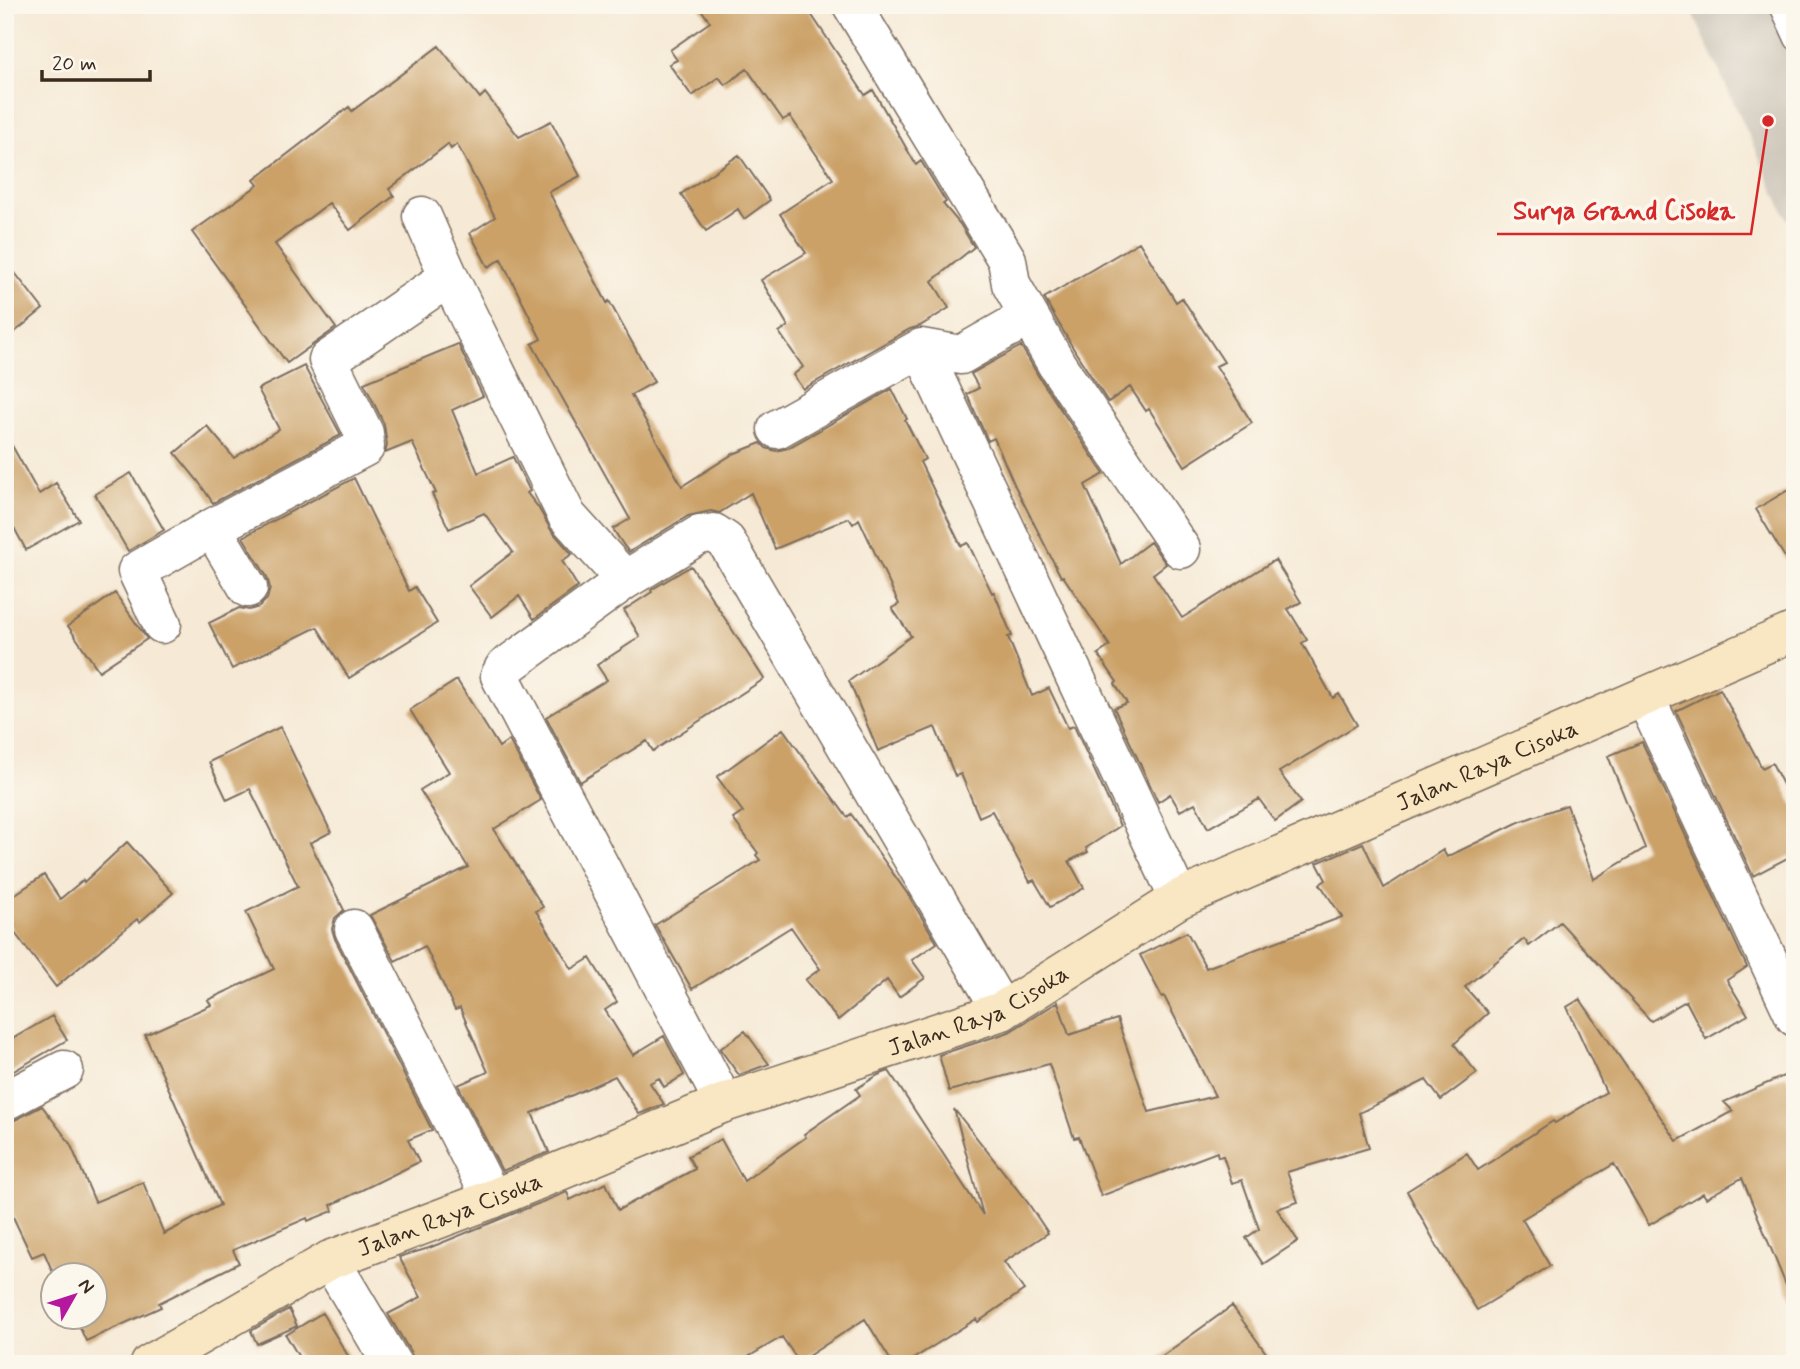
<svg xmlns="http://www.w3.org/2000/svg" width="1800" height="1369" viewBox="0 0 1800 1369" font-family="Mynerve,sans-serif">
	<style>
		.industrial { fill: #cbc3b8 }
		.building { fill: #cba167 }
		.lines { fill: none; stroke-linecap: round; stroke-linejoin: round }
		.lane-casing { stroke: #7c6d5e; stroke-width: 22 }
		.street-casing { stroke: #7c6d5e; stroke-width: 41 }
		.secondary-casing { stroke: #7c6d5e; stroke-width: 41 }
		.lane { stroke: #fff; stroke-width: 19 }
		.street { stroke: #fff; stroke-width: 38 }
		.secondary { stroke: #f9e7c3; stroke-width: 38 }
		.labels { text-anchor: middle; stroke-width: 7; stroke-linejoin: round; paint-order: stroke }
		.street-label { font-size: 24px; fill: #3b2a1e; stroke: #fbf7ec }
		.leader { fill: none; stroke: #d62828; stroke-width: 2.5 }
		.callout-dot { fill: #d62828; stroke: #fbf7ec; stroke-width: 2.5 }
		.callout-label { font-size: 26px; text-anchor: middle; font-weight: bold; fill: #d62828; stroke: #fbf7ec; stroke-width: 7; stroke-linejoin: round; paint-order: stroke }
	</style>
	<rect width="100%" height="100%" fill="#fbf7ec"/>
	<filter id="ink" filterUnits="userSpaceOnUse"><feTurbulence type="fractalNoise" baseFrequency=".0143" numOctaves="2"/><feDisplacementMap in="SourceGraphic" scale="14" xChannelSelector="R" yChannelSelector="G"/><feConvolveMatrix kernelMatrix="1 2 1 2 8 2 1 2 1" color-interpolation-filters="sRGB"/></filter>
	<filter id="wash" filterUnits="userSpaceOnUse"><feTurbulence type="fractalNoise" baseFrequency=".00686" numOctaves="4" result="noise"/><feDisplacementMap in="SourceGraphic" scale="28" xChannelSelector="R" yChannelSelector="G"/><feGaussianBlur stdDeviation="1.57" result="paint"/><feColorMatrix in="noise" values="0 0 0 0 0 0 0 0 0 0 0 0 0 0 0 0 0 1.4 0 .05"/><feComposite in="paint" operator="in"/></filter>
	<g filter="url(#wash)">
		<rect width="100%" height="100%" fill="#f6e9d5"/>
		<path class="industrial" d="M 1689,5 L 1795,5 L 1795,236 Z"/>
		<g id="blocks">
			<path class="building" d="M 698,5 L 805,5 L 865,95 L 873,90 L 916,165 L 921,161 L 946,202 L 943,204 L 960,224 L 974,247 L 932,281 L 949,308 L 920,326 L 910,329 L 803,389 L 793,375 L 803,367 L 779,332 L 788,326 L 761,280 L 806,253 L 780,214 L 833,179 L 790,116 L 783,120 L 747,69 L 725,85 L 719,77 L 692,96 L 669,64 L 677,60 L 670,50 L 710,22 Z
				M 439,46 L 480,98 L 485,93 L 519,137 L 551,121 L 580,176 L 549,192 L 607,303 L 609,301 L 654,382 L 631,395 L 682,486 L 733,454 L 761,443 L 766,448 L 776,451 L 788,448 L 892,389 L 907,419 L 905,420 L 925,459 L 920,462 L 961,546 L 968,543 L 992,593 L 994,592 L 1012,636 L 1008,637 L 1032,696 L 1049,688 L 1068,728 L 1074,726 L 1120,826 L 1086,848 L 1088,852 L 1069,861 L 1084,888 L 1050,907 L 1034,880 L 1030,882 L 992,811 L 979,817 L 961,774 L 955,776 L 935,727 L 878,751 L 849,681 L 911,636 L 892,608 L 899,604 L 859,519 L 853,524 L 849,518 L 775,549 L 751,493 L 719,513 L 711,511 L 688,516 L 629,552 L 624,546 L 613,529 L 630,519 L 532,344 L 541,339 L 501,259 L 488,267 L 470,233 L 495,217 L 457,144 L 451,149 L 448,144 L 389,189 L 394,196 L 350,230 L 329,203 L 275,244 L 336,328 L 287,363 L 192,232 L 258,185 L 254,180 L 349,107 L 352,111 Z
				M 739,155 L 770,200 L 744,219 L 738,209 L 706,231 L 681,194 Z
				M 1139,242 L 1176,302 L 1182,298 L 1224,362 L 1216,366 L 1252,423 L 1185,466 L 1149,409 L 1146,411 L 1130,387 L 1108,402 L 1076,353 L 1044,298 Z
				M 5,260 L 43,309 L 5,340 Z
				M 458,344 L 483,396 L 452,410 L 478,473 L 513,457 L 530,491 L 527,493 L 538,507 L 551,530 L 572,554 L 562,561 L 578,587 L 534,619 L 519,596 L 492,617 L 469,586 L 513,552 L 484,513 L 449,529 L 432,494 L 436,493 L 412,442 L 385,453 L 387,445 L 384,424 L 364,383 Z
				M 1021,346 L 1039,377 L 1104,474 L 1085,485 L 1121,564 L 1150,542 L 1166,564 L 1153,574 L 1182,618 L 1275,560 L 1301,602 L 1288,609 L 1307,640 L 1302,643 L 1333,698 L 1339,694 L 1357,725 L 1279,772 L 1301,802 L 1275,821 L 1259,799 L 1208,828 L 1195,803 L 1180,811 L 1170,794 L 1158,802 L 1114,708 L 1127,703 L 1115,684 L 1117,682 L 1098,654 L 1110,646 L 1063,576 L 1061,577 L 1015,486 L 994,438 L 988,441 L 967,394 L 979,388 L 971,374 Z
				M 304,366 L 341,435 L 213,503 L 198,481 L 175,453 L 207,426 L 234,458 L 279,429 L 258,389 Z
				M 5,433 L 39,494 L 56,483 L 79,520 L 26,550 L 5,511 Z
				M 131,473 L 164,530 L 128,551 L 95,494 Z
				M 354,478 L 409,591 L 415,587 L 437,623 L 349,678 L 317,627 L 232,669 L 209,623 L 239,608 L 249,610 L 259,607 L 267,599 L 270,588 L 267,577 L 243,537 Z
				M 1795,486 L 1795,574 L 1756,509 Z
				M 691,566 L 764,679 L 653,751 L 647,741 L 580,782 L 546,717 L 607,680 L 597,665 L 640,637 L 624,610 L 652,592 L 651,590 Z
				M 115,593 L 147,639 L 99,671 L 68,626 Z
				M 457,680 L 499,747 L 509,740 L 541,800 L 494,829 L 543,907 L 536,911 L 572,969 L 590,958 L 617,1002 L 605,1010 L 633,1055 L 664,1036 L 684,1075 L 664,1087 L 659,1078 L 650,1083 L 664,1104 L 639,1114 L 615,1076 L 532,1113 L 549,1152 L 502,1171 L 458,1085 L 488,1072 L 460,1008 L 455,1010 L 425,946 L 395,961 L 370,915 L 468,867 L 420,790 L 449,772 L 410,710 Z
				M 1720,689 L 1762,768 L 1772,763 L 1795,808 L 1795,854 L 1753,876 L 1676,711 Z
				M 280,727 L 331,832 L 310,843 L 344,910 L 335,918 L 332,929 L 335,939 L 432,1130 L 408,1140 L 419,1162 L 331,1205 L 333,1211 L 308,1221 L 307,1218 L 233,1250 L 239,1263 L 159,1303 L 161,1307 L 86,1341 L 75,1317 L 94,1317 L 94,1275 L 54,1275 L 44,1252 L 32,1257 L 5,1200 L 5,1123 L 15,1120 L 42,1106 L 70,1143 L 95,1202 L 143,1182 L 164,1234 L 220,1205 L 145,1035 L 211,1005 L 208,1000 L 274,969 L 246,912 L 298,886 L 250,789 L 227,800 L 209,762 Z
				M 783,729 L 847,817 L 851,814 L 909,896 L 937,943 L 912,960 L 925,978 L 899,997 L 887,980 L 838,1020 L 805,980 L 820,969 L 791,927 L 692,989 L 655,925 L 760,860 L 756,855 L 758,853 L 733,819 L 743,812 L 717,777 Z
				M 1642,742 L 1747,967 L 1727,980 L 1748,1015 L 1706,1039 L 1686,1001 L 1651,1021 L 1560,922 L 1529,946 L 1524,939 L 1465,987 L 1488,1013 L 1454,1044 L 1477,1073 L 1441,1100 L 1426,1080 L 1359,1113 L 1369,1148 L 1287,1172 L 1298,1202 L 1277,1209 L 1298,1241 L 1263,1264 L 1246,1238 L 1259,1229 L 1242,1180 L 1232,1183 L 1223,1156 L 1218,1157 L 1217,1152 L 1101,1196 L 1079,1137 L 1074,1138 L 1049,1064 L 949,1091 L 939,1055 L 1009,1032 L 1058,1002 L 1069,1035 L 1117,1019 L 1149,1112 L 1215,1096 L 1164,996 L 1162,997 L 1140,955 L 1187,932 L 1206,968 L 1342,917 L 1320,884 L 1326,880 L 1317,863 L 1363,843 L 1384,888 L 1443,850 L 1447,857 L 1519,822 L 1567,805 L 1594,879 L 1645,848 L 1608,756 Z
				M 127,842 L 173,893 L 140,922 L 137,919 L 56,987 L 5,920 L 5,901 L 44,875 L 60,899 L 83,880 L 84,882 Z
				M 1580,999 L 1677,1141 L 1733,1111 L 1724,1102 L 1786,1075 L 1795,1091 L 1795,1307 L 1742,1178 L 1706,1198 L 1703,1193 L 1649,1225 L 1614,1164 L 1522,1219 L 1550,1266 L 1477,1310 L 1439,1250 L 1407,1191 L 1467,1153 L 1478,1170 L 1553,1121 L 1555,1123 L 1606,1092 L 1567,1007 Z
				M 52,1016 L 67,1040 L 5,1076 L 5,1043 Z
				M 745,1031 L 769,1064 L 739,1075 L 720,1049 Z
				M 889,1071 L 983,1215 L 954,1109 L 1028,1203 L 1048,1233 L 1004,1262 L 1024,1290 L 978,1322 L 976,1319 L 905,1364 L 893,1364 L 865,1319 L 799,1362 L 782,1337 L 736,1364 L 414,1364 L 411,1353 L 388,1314 L 421,1297 L 399,1257 L 429,1248 L 567,1192 L 570,1200 L 606,1183 L 618,1210 L 695,1169 L 688,1156 L 721,1139 L 744,1181 L 806,1137 L 804,1134 L 860,1095 L 856,1089 L 878,1075 Z
				M 1232,1306 L 1274,1364 L 1151,1364 Z
				M 289,1309 L 297,1326 L 257,1344 L 251,1331 Z
				M 322,1313 L 353,1364 L 303,1364 L 286,1335 Z"/>
		</g>
	</g>
	<g filter="url(#ink)">
		<use href="#blocks" fill-opacity="0" stroke="#7c6d5e" stroke-width="2"/>
		<g class="lines">
			<defs>
				<path id="lane" d="M 1779,5 L 1795,40"/>
				<path id="street" d="M 852,5 L 1007,260 L 1011,284 L 1029,316 L 961,355 L 921,348 L 1179,899
					M 422,216 L 449,277 L 567,516 L 625,580 L 699,535 L 714,533 L 726,541 L 1002,1011
					M 1029,316 L 1057,365 L 1181,549
					M 777,429 L 921,348
					M 212,528 L 248,588
					M 625,580 L 504,668 L 500,676 L 724,1103
					M 162,624 L 137,571 L 212,528 L 365,447 L 364,433 L 328,360 L 449,277
					M 1645,697 L 1795,1017
					M 354,929 L 492,1199
					M 5,1101 L 64,1070
					M 330,1260 L 392,1364"/>
				<g id="secondary">
					<path id="s1" d="M 150,1364 L 330,1260 L 492,1199 L 724,1103 L 1002,1011 L 1179,899 L 1795,631"/>
				</g>
			</defs>
			<use href="#lane" class="lane-casing"/>
			<use href="#street" class="street-casing"/>
			<use href="#secondary" class="secondary-casing"/>
			<use href="#lane" class="lane"/>
			<use href="#street" class="street"/>
			<use href="#secondary" class="secondary"/>
		</g>
	</g>
	<g class="labels">
		<g class="street-label">
			<text dy="8" stroke="none"><textPath href="#s1" startOffset="1470">Jalan Raya Cisoka</textPath></text>
			<text dy="8" stroke="none"><textPath href="#s1" startOffset="903">Jalan Raya Cisoka</textPath></text>
			<text dy="8" stroke="none"><textPath href="#s1" startOffset="336">Jalan Raya Cisoka</textPath></text>
		</g>
	</g>
	<path class="leader" d="M1768 121L1751 234H1497"/>
	<circle class="callout-dot" cx="1768" cy="121" r="7"/>
	<g class="callout-label">
		<text x="1624" y="219">Surya Grand Cisoka</text>
	</g>
	<rect width="1800" height="1369" fill="none" stroke="#fbf7ec" stroke-width="28"/>
	<g transform="translate(74 1296) rotate(51)"><circle r="33" fill="#fbf7ec" stroke="#aea59a" stroke-width="2"/>
	<path d="M0-5L12 26L0 18L-12 26Z" fill="#b5179e"/>
	<text y="-10" font-size="19" font-weight="bold" text-anchor="middle" fill="#3b2a1e">N</text>
	</g>
	<path d="M42 70v10h108v-10" fill="none" stroke="#3b2a1e" stroke-width="3.5"/>
	<text x="52" y="70" font-size="21" fill="#3b2a1e" stroke="#fbf7ec" stroke-width="5" paint-order="stroke">20 m</text>
</svg>
